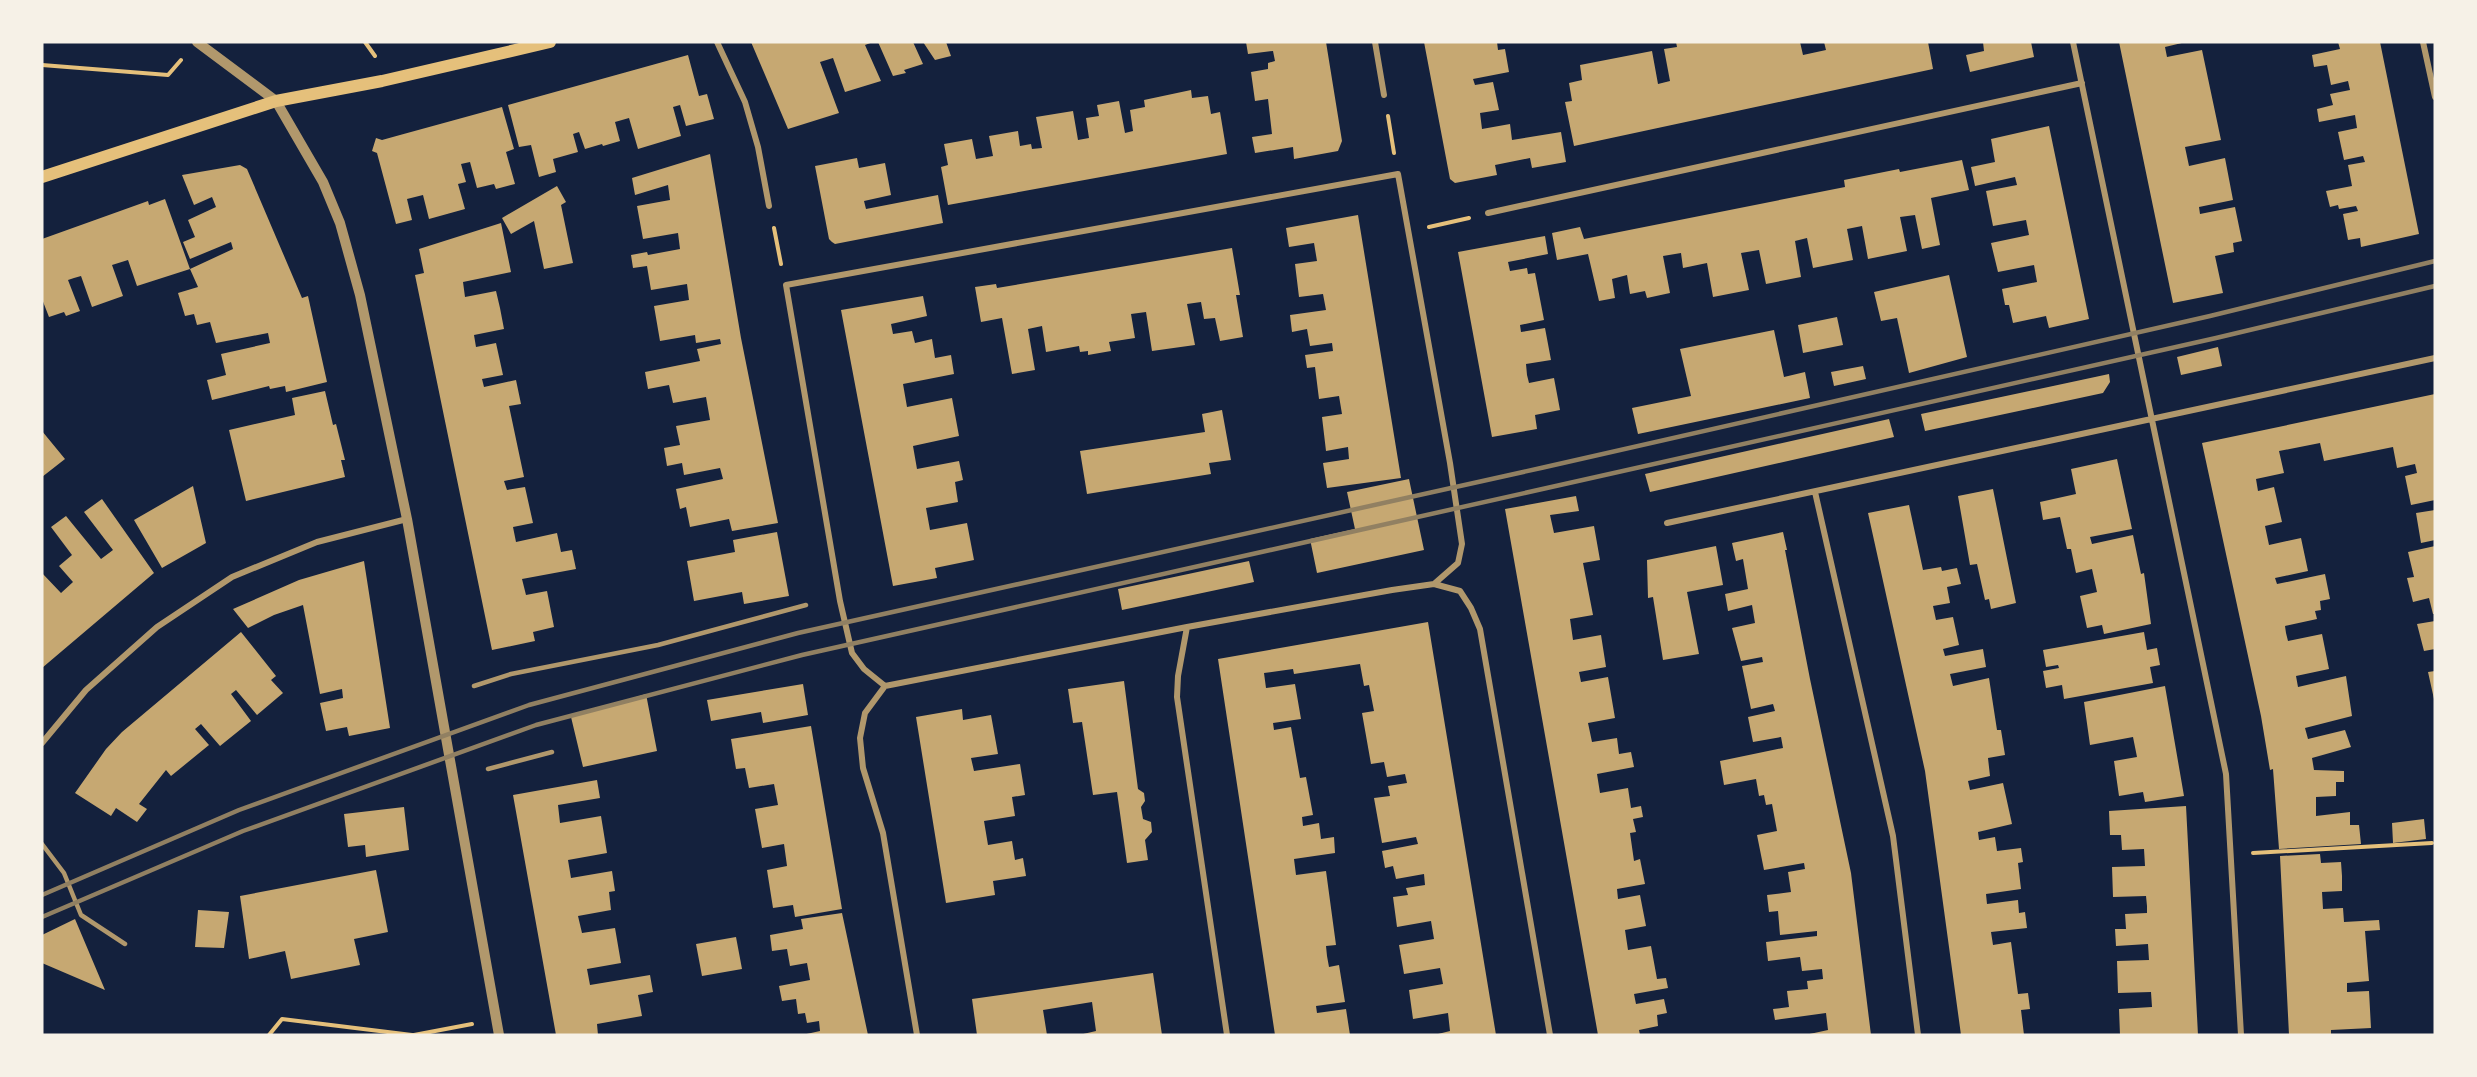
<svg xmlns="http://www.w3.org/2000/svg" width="2477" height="1077" viewBox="0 0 2477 1077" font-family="'Source Serif 4',serif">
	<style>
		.building { fill: #c6a872 }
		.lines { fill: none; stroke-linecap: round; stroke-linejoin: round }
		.path { stroke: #e5c07b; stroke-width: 4 }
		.service { stroke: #b1986c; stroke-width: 4.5 }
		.minor { stroke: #b1986c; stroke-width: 6 }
		.tertiary { stroke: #b1986c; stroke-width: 10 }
		.secondary { stroke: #e5c07b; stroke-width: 12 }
		.rail { stroke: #918062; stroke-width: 4.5 }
	</style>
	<rect width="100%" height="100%" fill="#14213d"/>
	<path class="building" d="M 751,42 L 873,42 L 865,45 L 881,81 L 845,92 L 833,58 L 820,62 L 839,113 L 788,129 Z
		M 878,42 L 913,42 L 923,64 L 904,70 L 906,73 L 893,76 Z
		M 923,42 L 946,42 L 951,56 L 935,60 Z
		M 1246,42 L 1326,42 L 1342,141 L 1338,151 L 1294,159 L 1293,147 L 1255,153 L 1252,137 L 1272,134 L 1268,99 L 1255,101 L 1251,72 L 1268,69 L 1268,63 L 1275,61 L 1273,51 L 1248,54 Z
		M 1424,42 L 1497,42 L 1498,50 L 1505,49 L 1509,72 L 1473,79 L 1475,85 L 1493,82 L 1499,110 L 1480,113 L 1482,129 L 1510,124 L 1512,140 L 1561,132 L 1566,162 L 1532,168 L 1530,158 L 1495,165 L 1497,175 L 1455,183 L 1450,179 Z
		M 1676,42 L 1800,42 L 1803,55 L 1826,50 L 1824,42 L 1928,42 L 1933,69 L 1574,146 L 1565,102 L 1572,101 L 1569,83 L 1582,80 L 1580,65 L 1652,51 L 1658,84 L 1670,81 L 1664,49 L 1677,47 Z
		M 1983,42 L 2031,42 L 2034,57 L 1970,72 L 1966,55 L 1984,51 Z
		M 2119,42 L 2186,42 L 2165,47 L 2167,57 L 2202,50 L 2221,140 L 2185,147 L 2189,166 L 2225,158 L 2233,200 L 2199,207 L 2200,214 L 2235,207 L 2242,241 L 2233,243 L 2234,252 L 2215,256 L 2223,293 L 2173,303 Z
		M 2338,42 L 2380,42 L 2419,234 L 2361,247 L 2360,238 L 2348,240 L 2343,214 L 2358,211 L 2356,206 L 2339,209 L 2338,205 L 2330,207 L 2326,191 L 2352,186 L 2348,165 L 2365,162 L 2363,156 L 2344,160 L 2338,132 L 2357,128 L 2355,115 L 2319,122 L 2317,109 L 2333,105 L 2330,94 L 2350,90 L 2348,81 L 2331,85 L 2327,65 L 2314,67 L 2312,55 L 2340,49 Z
		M 688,55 L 699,96 L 707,94 L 714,119 L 686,126 L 680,105 L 673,107 L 681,136 L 638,149 L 629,118 L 615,122 L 620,141 L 603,146 L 602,144 L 585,149 L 579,132 L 573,134 L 578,152 L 553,159 L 556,172 L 539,177 L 531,145 L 519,147 L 508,105 Z
		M 1191,90 L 1192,98 L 1208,96 L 1211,114 L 1220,112 L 1227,154 L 948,205 L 941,167 L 948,165 L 944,144 L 972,139 L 976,159 L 993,156 L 989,136 L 1018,131 L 1020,146 L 1031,144 L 1032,149 L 1042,148 L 1036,117 L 1073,111 L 1078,140 L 1089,138 L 1086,118 L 1099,116 L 1097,105 L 1119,101 L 1125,133 L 1133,131 L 1130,110 L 1145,107 L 1144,100 Z
		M 502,107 L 514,149 L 506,152 L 515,184 L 496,189 L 494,184 L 477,188 L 470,162 L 461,164 L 466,182 L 458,184 L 465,209 L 429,219 L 423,195 L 407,199 L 412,220 L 396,224 L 377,153 L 372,151 L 376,138 L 382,140 L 400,135 Z
		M 2049,126 L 2089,319 L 2049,328 L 2046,316 L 2013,323 L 2009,305 L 2005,305 L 2002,289 L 2037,282 L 2034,265 L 1998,272 L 1991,243 L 2029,235 L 2026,220 L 1993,226 L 1986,191 L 2017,185 L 2015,177 L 1975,186 L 1971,167 L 1995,162 L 1991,139 Z
		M 710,154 L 741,338 L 778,523 L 732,531 L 729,519 L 690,527 L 686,507 L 680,509 L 676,489 L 723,479 L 720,468 L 684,475 L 682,463 L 667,466 L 664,448 L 680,445 L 676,426 L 710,420 L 706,397 L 673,403 L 669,385 L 648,389 L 645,372 L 700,361 L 697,349 L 721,344 L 720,339 L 696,343 L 695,335 L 660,341 L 654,306 L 689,300 L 687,284 L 651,290 L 647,266 L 633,268 L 631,255 L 647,252 L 648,255 L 680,249 L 678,233 L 643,239 L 637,206 L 670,200 L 668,185 L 635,195 L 632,178 Z
		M 857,158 L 859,168 L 885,163 L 891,195 L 864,201 L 866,209 L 938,195 L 943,223 L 835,244 L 832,242 L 829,239 L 815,166 Z
		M 1962,160 L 1969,190 L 1931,198 L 1940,245 L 1922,249 L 1915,215 L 1900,217 L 1907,251 L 1868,259 L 1862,226 L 1847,229 L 1853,260 L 1813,268 L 1807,238 L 1795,241 L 1801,277 L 1766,284 L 1759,250 L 1741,253 L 1749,290 L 1713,297 L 1707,263 L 1683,268 L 1681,253 L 1663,256 L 1670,293 L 1647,298 L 1645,291 L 1630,294 L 1627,275 L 1612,279 L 1615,298 L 1599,301 L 1588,254 L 1557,260 L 1552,233 L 1580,227 L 1584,239 L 1845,187 L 1844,180 L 1899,169 L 1900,172 Z
		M 240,165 L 247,169 L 302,298 L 308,296 L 327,382 L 286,392 L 285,386 L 270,389 L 269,386 L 212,400 L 207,380 L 226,375 L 221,354 L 270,343 L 268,333 L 216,343 L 210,322 L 197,325 L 194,314 L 185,316 L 178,293 L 198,287 L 190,269 L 233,249 L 231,242 L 190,259 L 183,242 L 195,237 L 188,220 L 216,207 L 212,197 L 194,205 L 182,175 Z
		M 557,186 L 566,202 L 561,205 L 573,263 L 544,269 L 534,221 L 511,234 L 502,218 Z
		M 165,199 L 190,269 L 137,286 L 128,260 L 112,265 L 123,296 L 92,307 L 81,276 L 74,278 L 68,280 L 80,311 L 66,316 L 64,312 L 49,317 L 42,299 L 42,239 L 148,201 L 149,205 Z
		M 1358,215 L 1401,478 L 1327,488 L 1323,463 L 1349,459 L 1348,447 L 1326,451 L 1322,417 L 1342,414 L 1339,396 L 1319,399 L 1315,367 L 1307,368 L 1305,355 L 1333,351 L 1332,343 L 1310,346 L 1307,329 L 1292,332 L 1290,315 L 1326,310 L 1323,294 L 1299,297 L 1295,264 L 1317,261 L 1314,243 L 1289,247 L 1286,228 Z
		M 501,223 L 511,272 L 463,282 L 465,297 L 496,291 L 500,308 L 504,329 L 474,335 L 476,347 L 496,343 L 503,375 L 482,379 L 484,387 L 516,380 L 521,404 L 509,406 L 524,477 L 504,481 L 507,490 L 525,487 L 533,523 L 513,527 L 516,542 L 557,533 L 561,552 L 572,550 L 576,569 L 522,579 L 526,595 L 547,591 L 554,627 L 533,632 L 535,641 L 492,650 L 415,275 L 424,273 L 419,249 Z
		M 1545,236 L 1548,254 L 1508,262 L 1510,271 L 1527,268 L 1528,274 L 1535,273 L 1544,320 L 1520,325 L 1521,332 L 1545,328 L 1551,360 L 1526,364 L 1527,375 L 1529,383 L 1554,378 L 1560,410 L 1535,415 L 1537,429 L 1492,437 L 1458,252 Z
		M 1232,248 L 1240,295 L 1236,295 L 1243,337 L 1220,341 L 1215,318 L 1204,319 L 1201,302 L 1187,304 L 1195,345 L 1152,351 L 1146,312 L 1131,314 L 1135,338 L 1109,342 L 1111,351 L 1088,355 L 1088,351 L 1080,352 L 1079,346 L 1046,352 L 1042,326 L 1028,329 L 1035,370 L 1012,374 L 1002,318 L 981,322 L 975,287 L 996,284 L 997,288 Z
		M 1949,275 L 1967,357 L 1909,373 L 1897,318 L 1881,321 L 1874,292 Z
		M 923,296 L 927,316 L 891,324 L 893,334 L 912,331 L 915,343 L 932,339 L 935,358 L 951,355 L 954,374 L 903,384 L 907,407 L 952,398 L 959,436 L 913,446 L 917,469 L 959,461 L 963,480 L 955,482 L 958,502 L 926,508 L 930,530 L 967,523 L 974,560 L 935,568 L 937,578 L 893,586 L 841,310 Z
		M 1837,317 L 1843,345 L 1803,353 L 1798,325 Z
		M 1774,330 L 1784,377 L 1805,372 L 1810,398 L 1638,434 L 1632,408 L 1691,396 L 1680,349 Z
		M 2218,347 L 2222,366 L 2181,375 L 2177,357 Z
		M 1863,366 L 1866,379 L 1834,386 L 1831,372 Z
		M 2109,374 L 2110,382 L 2103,393 L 1925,431 L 1921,414 Z
		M 325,391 L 333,425 L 336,424 L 345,460 L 341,460 L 345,477 L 246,501 L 229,430 L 295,415 L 292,398 Z
		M 2435,394 L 2435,500 L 2411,505 L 2405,476 L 2417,473 L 2415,464 L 2397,468 L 2393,447 L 2324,461 L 2320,443 L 2279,451 L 2284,473 L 2256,479 L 2258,491 L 2274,487 L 2282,522 L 2265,526 L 2269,545 L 2301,538 L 2308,571 L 2275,578 L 2277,584 L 2325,574 L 2330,599 L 2320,601 L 2321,610 L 2315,611 L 2317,619 L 2285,626 L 2286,633 L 2288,641 L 2322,634 L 2329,669 L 2296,676 L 2298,687 L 2346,676 L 2352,716 L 2305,728 L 2308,739 L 2345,730 L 2351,747 L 2312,758 L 2314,770 L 2344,771 L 2344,782 L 2336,782 L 2336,796 L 2316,797 L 2316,816 L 2350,812 L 2350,825 L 2359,825 L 2361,844 L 2279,849 L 2273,769 L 2270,770 L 2261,716 L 2202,443 Z
		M 1222,410 L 1231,460 L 1209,463 L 1211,474 L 1087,494 L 1080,451 L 1205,432 L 1202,414 Z
		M 1889,419 L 1894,437 L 1650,492 L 1645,474 Z
		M 42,431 L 65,459 L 42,477 Z
		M 2117,459 L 2132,529 L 2090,537 L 2092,544 L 2133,535 L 2141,574 L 2144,573 L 2151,624 L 2104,634 L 2102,625 L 2087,628 L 2080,596 L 2097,592 L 2092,569 L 2076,573 L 2071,549 L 2067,549 L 2060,517 L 2043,520 L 2040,502 L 2076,494 L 2071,469 Z
		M 1409,479 L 1424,550 L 1317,573 L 1310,539 L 1355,529 L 1347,492 Z
		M 193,486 L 206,543 L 162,568 L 134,520 Z
		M 1993,489 L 2016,603 L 1991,609 L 1989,599 L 1985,600 L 1977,564 L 1970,565 L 1958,496 Z
		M 1576,496 L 1579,511 L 1550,515 L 1554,533 L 1594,526 L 1600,560 L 1583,563 L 1593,615 L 1570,619 L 1573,640 L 1601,635 L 1606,667 L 1579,672 L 1581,682 L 1608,677 L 1615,718 L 1588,723 L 1592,742 L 1617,738 L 1619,754 L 1631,752 L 1634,767 L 1597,774 L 1600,793 L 1628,788 L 1631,808 L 1641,806 L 1643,817 L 1633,819 L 1636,832 L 1630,833 L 1634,861 L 1640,859 L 1645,884 L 1617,889 L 1618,899 L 1640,895 L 1646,926 L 1625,930 L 1628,950 L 1651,946 L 1657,979 L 1666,978 L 1668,988 L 1634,994 L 1636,1004 L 1664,999 L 1667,1013 L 1657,1015 L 1658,1026 L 1639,1030 L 1640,1035 L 1598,1035 L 1505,509 Z
		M 102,499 L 154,573 L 42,668 L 42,573 L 61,593 L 73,582 L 59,566 L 72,555 L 51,527 L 66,516 L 101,559 L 113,550 L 84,512 Z
		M 1909,505 L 1923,570 L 1941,567 L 1942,571 L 1957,568 L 1961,584 L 1947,587 L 1950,603 L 1933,606 L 1936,620 L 1953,617 L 1959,645 L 1943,649 L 1945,656 L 1983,649 L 1986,667 L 1950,674 L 1953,686 L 1989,678 L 1997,730 L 2001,730 L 2005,755 L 1988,758 L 1990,776 L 1968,781 L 1970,790 L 2003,783 L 2012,824 L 1978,832 L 1979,840 L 1995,837 L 1997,851 L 2021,848 L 2023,862 L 2018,863 L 2021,889 L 1986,894 L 1987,904 L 2018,900 L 2019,913 L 2025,912 L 2027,928 L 1991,932 L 1993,945 L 2011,942 L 2018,994 L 2028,993 L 2030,1009 L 2021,1010 L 2024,1035 L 1961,1035 L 1925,771 L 1868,513 Z
		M 2435,510 L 2435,540 L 2421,543 L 2416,513 Z
		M 777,532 L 789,596 L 744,604 L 742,592 L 694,601 L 687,561 L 735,552 L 733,540 Z
		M 1783,532 L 1787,550 L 1785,550 L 1810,679 L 1851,873 L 1871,1035 L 1805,1035 L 1828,1030 L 1826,1013 L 1775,1020 L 1773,1009 L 1789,1007 L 1787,991 L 1808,989 L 1807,981 L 1823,979 L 1822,969 L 1802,971 L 1800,957 L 1768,961 L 1766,942 L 1817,936 L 1817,931 L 1780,935 L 1778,911 L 1769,912 L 1767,895 L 1791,892 L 1788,872 L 1805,869 L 1804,863 L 1764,870 L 1757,835 L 1777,831 L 1772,804 L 1766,805 L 1764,795 L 1759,796 L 1756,779 L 1724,785 L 1720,761 L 1783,748 L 1781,737 L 1753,742 L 1748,717 L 1775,711 L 1773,704 L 1751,709 L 1742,666 L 1763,662 L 1762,657 L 1741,661 L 1732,628 L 1755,623 L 1752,605 L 1728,611 L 1725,594 L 1748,589 L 1743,559 L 1736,561 L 1732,543 Z
		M 1716,546 L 1723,585 L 1687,592 L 1699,654 L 1663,660 L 1653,597 L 1648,598 L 1647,560 Z
		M 2435,546 L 2435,614 L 2433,614 L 2429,598 L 2413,602 L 2407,578 L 2414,577 L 2408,552 Z
		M 364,561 L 390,728 L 349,736 L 347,727 L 326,731 L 320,703 L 343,698 L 342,689 L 320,694 L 303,605 L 274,615 L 248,628 L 233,609 L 299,580 Z
		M 1249,561 L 1254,582 L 1122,610 L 1118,589 Z
		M 2435,621 L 2435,649 L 2424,651 L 2417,624 Z
		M 1428,622 L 1496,1035 L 1434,1035 L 1450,1031 L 1448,1013 L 1413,1019 L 1409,990 L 1443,984 L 1440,968 L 1404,974 L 1399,945 L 1434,939 L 1431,921 L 1397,927 L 1393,897 L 1408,895 L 1406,888 L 1425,885 L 1424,874 L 1396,879 L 1393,866 L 1385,868 L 1382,851 L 1418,844 L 1416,837 L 1382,843 L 1374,798 L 1390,796 L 1388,786 L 1407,783 L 1405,774 L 1387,777 L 1384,762 L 1371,764 L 1362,713 L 1374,711 L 1369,685 L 1364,686 L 1360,664 L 1294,674 L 1293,669 L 1264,673 L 1266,688 L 1295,684 L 1301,719 L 1273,723 L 1274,730 L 1291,727 L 1300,778 L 1306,777 L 1313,815 L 1302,817 L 1303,826 L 1319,823 L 1321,839 L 1334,837 L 1335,853 L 1294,859 L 1296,875 L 1326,871 L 1336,945 L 1326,946 L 1327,956 L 1329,967 L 1339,965 L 1345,1002 L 1316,1006 L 1317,1013 L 1346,1009 L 1350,1035 L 1275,1035 L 1218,659 Z
		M 241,632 L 276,676 L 271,680 L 283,693 L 257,715 L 236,690 L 231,694 L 251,721 L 220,746 L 201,724 L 195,729 L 209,745 L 171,776 L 166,770 L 139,804 L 147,809 L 137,822 L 116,808 L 111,816 L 75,793 L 106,749 L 122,732 Z
		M 2144,632 L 2147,650 L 2157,648 L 2160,665 L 2150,667 L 2153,683 L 2064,699 L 2062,685 L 2046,688 L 2043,671 L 2059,668 L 2058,665 L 2046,667 L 2043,650 Z
		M 2435,671 L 2435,699 L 2434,699 L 2428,672 Z
		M 1124,681 L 1138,789 L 1144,793 L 1145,801 L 1141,807 L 1143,819 L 1151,822 L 1152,832 L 1145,840 L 1148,860 L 1127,863 L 1117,792 L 1093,795 L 1082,722 L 1073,723 L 1068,689 Z
		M 803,684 L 808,715 L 763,723 L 761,712 L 711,721 L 707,700 Z
		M 2165,686 L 2184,796 L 2145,802 L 2143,792 L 2119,796 L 2114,761 L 2137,757 L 2133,737 L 2090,745 L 2084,702 Z
		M 646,694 L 657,751 L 583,767 L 571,717 Z
		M 962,709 L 963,720 L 991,715 L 998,754 L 971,758 L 974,771 L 1020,764 L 1025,795 L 1012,797 L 1015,816 L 984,821 L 988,845 L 1012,841 L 1015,860 L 1023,858 L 1026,876 L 993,881 L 995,895 L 946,903 L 916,717 Z
		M 811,726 L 842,909 L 795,917 L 793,905 L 773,908 L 767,870 L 787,866 L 784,844 L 762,848 L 755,809 L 778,805 L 774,784 L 749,788 L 745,768 L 736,769 L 731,739 Z
		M 597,780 L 600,798 L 558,805 L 560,823 L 601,816 L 607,853 L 568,860 L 571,878 L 612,871 L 615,891 L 609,892 L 611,910 L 578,916 L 582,933 L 615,928 L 621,963 L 587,969 L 590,985 L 650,975 L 653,992 L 638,995 L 642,1016 L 597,1024 L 598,1035 L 556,1035 L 513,795 Z
		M 2186,806 L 2198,1035 L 2120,1035 L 2119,1009 L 2152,1007 L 2151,992 L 2118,993 L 2117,961 L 2149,960 L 2148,944 L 2116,946 L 2115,929 L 2126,929 L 2125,914 L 2147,913 L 2147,906 L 2146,896 L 2113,897 L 2112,867 L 2145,866 L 2144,849 L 2122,850 L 2121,835 L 2110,835 L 2109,811 Z
		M 404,807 L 409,850 L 366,857 L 365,845 L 348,847 L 344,814 Z
		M 2424,819 L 2426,839 L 2393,843 L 2392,823 Z
		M 2320,854 L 2321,863 L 2341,862 L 2342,876 L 2342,891 L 2322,892 L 2323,909 L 2343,908 L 2344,922 L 2379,920 L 2380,930 L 2365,931 L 2369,981 L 2347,983 L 2347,992 L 2369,991 L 2371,1028 L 2331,1030 L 2331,1035 L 2289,1035 L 2280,856 Z
		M 376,870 L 388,932 L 354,939 L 360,965 L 291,979 L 285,951 L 249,959 L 240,896 Z
		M 198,910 L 229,912 L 224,948 L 195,947 Z
		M 842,913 L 868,1035 L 802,1035 L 820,1031 L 819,1021 L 807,1023 L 805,1013 L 798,1014 L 796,999 L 782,1001 L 779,986 L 810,980 L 807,963 L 790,966 L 787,949 L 772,951 L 770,935 L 803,929 L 801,919 Z
		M 75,919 L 105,990 L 42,963 L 42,935 Z
		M 736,937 L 742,969 L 702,976 L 696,944 Z
		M 1153,973 L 1162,1035 L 1079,1035 L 1096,1031 L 1092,1002 L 1043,1010 L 1047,1035 L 977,1035 L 972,999 Z"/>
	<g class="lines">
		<path class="path" d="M 365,42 L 375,56
			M 42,65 L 168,75 L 181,60
			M 1388,116 L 1394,153
			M 1429,227 L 1469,218
			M 774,228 L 781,264
			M 2253,853 L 2432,843
			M 269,1035 L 282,1019 L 412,1035
			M 414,1035 L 472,1024"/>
		<path class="service" d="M 474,686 L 511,674 L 658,645 L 806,605
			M 488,769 L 552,752
			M 42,844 L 64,873 L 81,915 L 125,944"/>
		<path class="minor" d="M 717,42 L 745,102 L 758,147 L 769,206
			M 1375,42 L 1384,95
			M 2073,42 L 2226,774 L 2241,1035
			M 2423,42 L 2435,97
			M 1488,213 L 2082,83
			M 1815,492 L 1893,836 L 1918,1035
			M 1667,523 L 2435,358
			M 1187,627 L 1178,676 L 1177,697 L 1227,1035
			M 885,686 L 864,669 L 852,653 L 840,601 L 786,285 L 1398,174 L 1450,463 L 1462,544 L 1458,563 L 1434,584
			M 885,686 L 1187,627 L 1392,590 L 1434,584 L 1460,591 L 1471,608 L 1480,629 L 1550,1035
			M 885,686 L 865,713 L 860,738 L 863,768 L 883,833 L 917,1035
			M 42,743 L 86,690 L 157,627 L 232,577 L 317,542 L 407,519"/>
		<path class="tertiary" d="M 197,42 L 276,101 L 323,182 L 340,223 L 360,295 L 407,519 L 499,1035"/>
		<path class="secondary" d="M 42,177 L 276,101 L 382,81 L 550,42"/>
		<path class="rail" d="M 42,895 L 239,810 L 529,705 L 798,633 L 1541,468 L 2210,316 L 2435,261
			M 42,917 L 243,831 L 536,725 L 802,655 L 2216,338 L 2435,286"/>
	</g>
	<rect width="2477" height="1077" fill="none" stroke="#f6f1e7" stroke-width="87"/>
</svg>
